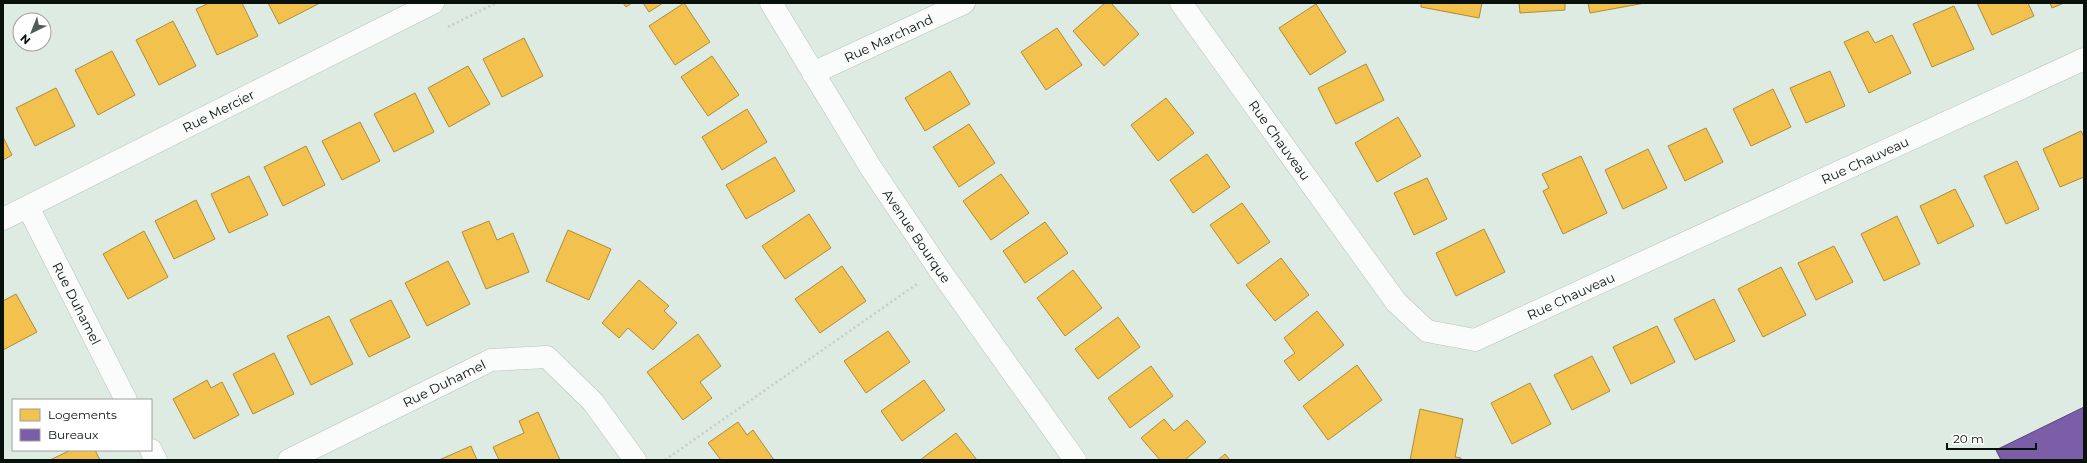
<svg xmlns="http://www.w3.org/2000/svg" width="2087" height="463" viewBox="0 0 2087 463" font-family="Montserrat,sans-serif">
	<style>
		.homes { fill: #f2c14e; stroke: #ac8c3a }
		.offices { fill: #7b5ea7; stroke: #584778 }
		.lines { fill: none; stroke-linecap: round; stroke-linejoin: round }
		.street-casing { stroke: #b8c2bc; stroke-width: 23 }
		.path { stroke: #c7cbc9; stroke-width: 2.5; stroke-dasharray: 2 3; stroke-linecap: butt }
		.street { stroke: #fafcfb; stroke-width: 22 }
		.labels { text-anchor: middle; stroke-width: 4; stroke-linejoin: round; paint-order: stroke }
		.street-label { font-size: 13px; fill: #08110c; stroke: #fff }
	</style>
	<rect width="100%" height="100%" fill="#deebe3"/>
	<path class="homes" d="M 209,3 L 242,3 L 258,36 L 217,55 L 196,9 Z
		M 268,3 L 320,3 L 279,24 Z
		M 623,3 L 632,3 L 626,7 Z
		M 643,3 L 663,3 L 649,12 Z
		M 684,3 L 710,42 L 675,65 L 649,26 Z
		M 1105,3 L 1111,3 L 1139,34 L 1104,66 L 1073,31 Z
		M 1421,3 L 1482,3 L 1479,18 L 1421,7 Z
		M 1519,3 L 1565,3 L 1565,10 L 1520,13 Z
		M 1588,3 L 1645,3 L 1590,13 Z
		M 1977,3 L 2028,3 L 2034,16 L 1992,35 Z
		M 2050,3 L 2064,3 L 2052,8 Z
		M 1316,4 L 1346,52 L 1310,75 L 1279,28 Z
		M 1954,6 L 1974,49 L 1932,67 L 1913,24 Z
		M 173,21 L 196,66 L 159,85 L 136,40 Z
		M 1057,28 L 1082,65 L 1046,90 L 1021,52 Z
		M 1868,31 L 1875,43 L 1892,35 L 1911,73 L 1869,93 L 1844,42 Z
		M 524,38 L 543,76 L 502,97 L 483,59 Z
		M 112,51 L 135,95 L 98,115 L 75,70 Z
		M 712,56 L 739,95 L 708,116 L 681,77 Z
		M 1366,64 L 1384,100 L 1336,124 L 1318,88 Z
		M 468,66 L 490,104 L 449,127 L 428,88 Z
		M 950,71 L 970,104 L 925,131 L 905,98 Z
		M 1830,71 L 1845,106 L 1806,123 L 1790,88 Z
		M 56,88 L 75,126 L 35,146 L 16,108 Z
		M 1773,89 L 1791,127 L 1751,146 L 1733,109 Z
		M 415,93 L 434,132 L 394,152 L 374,114 Z
		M 1166,98 L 1194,133 L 1158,161 L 1131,125 Z
		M 747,109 L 767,142 L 722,170 L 702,137 Z
		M 1398,117 L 1421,156 L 1377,182 L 1355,143 Z
		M 360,122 L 380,161 L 342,180 L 322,141 Z
		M 969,124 L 995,163 L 959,187 L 933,147 Z
		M 1706,128 L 1723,162 L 1685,181 L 1668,146 Z
		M 2081,131 L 2084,137 L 2084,177 L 2060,187 L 2043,149 Z
		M 3,137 L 12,155 L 3,160 Z
		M 306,146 L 325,185 L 283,206 L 264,167 Z
		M 1648,149 L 1667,188 L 1623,209 L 1605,170 Z
		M 1207,154 L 1230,187 L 1193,213 L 1170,180 Z
		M 1581,156 L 1607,213 L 1563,234 L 1543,191 L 1549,188 L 1542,174 Z
		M 775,157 L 795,191 L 746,219 L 726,185 Z
		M 2017,161 L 2039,209 L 2006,224 L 1984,176 Z
		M 1001,174 L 1029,213 L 991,240 L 963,201 Z
		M 249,176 L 268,215 L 229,233 L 211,194 Z
		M 1427,178 L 1447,219 L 1414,235 L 1394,193 Z
		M 1955,189 L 1974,226 L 1938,244 L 1920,206 Z
		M 196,200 L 215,239 L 174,259 L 155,221 Z
		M 1242,203 L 1270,242 L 1238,264 L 1210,225 Z
		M 809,214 L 831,248 L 785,279 L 762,246 Z
		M 1897,216 L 1920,264 L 1884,281 L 1861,234 Z
		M 489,221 L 497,240 L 513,233 L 529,272 L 486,289 L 462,232 Z
		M 1045,222 L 1068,253 L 1025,283 L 1003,251 Z
		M 1484,229 L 1505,272 L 1456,296 L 1436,253 Z
		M 568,230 L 611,249 L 589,300 L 546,281 Z
		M 144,231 L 168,277 L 128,299 L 103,254 Z
		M 1834,246 L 1853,282 L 1816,300 L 1798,263 Z
		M 1281,258 L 1309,295 L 1275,321 L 1246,285 Z
		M 448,261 L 470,304 L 427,326 L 405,283 Z
		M 842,266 L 866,301 L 820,333 L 795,299 Z
		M 1781,267 L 1806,315 L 1763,337 L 1738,289 Z
		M 1073,270 L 1102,308 L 1065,336 L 1037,298 Z
		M 639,280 L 669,306 L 664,311 L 677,323 L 653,350 L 628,328 L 619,338 L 602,323 Z
		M 16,294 L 37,332 L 3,350 L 3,301 Z
		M 1714,299 L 1735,341 L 1695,360 L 1674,319 Z
		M 391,300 L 410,337 L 369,357 L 350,320 Z
		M 1317,311 L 1344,345 L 1299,381 L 1284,361 L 1295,353 L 1284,338 Z
		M 329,316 L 353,364 L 311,385 L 287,336 Z
		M 1118,317 L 1140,347 L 1098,379 L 1075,349 Z
		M 1657,326 L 1675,362 L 1631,384 L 1613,347 Z
		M 888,331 L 910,362 L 866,393 L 844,361 Z
		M 698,334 L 721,366 L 700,382 L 712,398 L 683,420 L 647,372 Z
		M 274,353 L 294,394 L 253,414 L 233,374 Z
		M 1592,356 L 1610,391 L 1572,410 L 1554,375 Z
		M 1357,365 L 1382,400 L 1328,440 L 1303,406 Z
		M 1151,366 L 1173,396 L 1130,428 L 1108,398 Z
		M 207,380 L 211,388 L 222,382 L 239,415 L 194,439 L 173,399 Z
		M 924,380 L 945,410 L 902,441 L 881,411 Z
		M 1530,383 L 1551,424 L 1512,444 L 1491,403 Z
		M 1420,409 L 1463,419 L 1455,457 L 1461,458 L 1461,460 L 1410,460 Z
		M 538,412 L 560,460 L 499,460 L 493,447 L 524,433 L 519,421 Z
		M 1164,419 L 1174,431 L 1187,420 L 1206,442 L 1185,460 L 1160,460 L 1141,438 Z
		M 738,422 L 747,435 L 753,430 L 774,460 L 721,460 L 708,443 Z
		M 956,433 L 977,460 L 920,460 Z
		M 471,446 L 477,460 L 439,460 Z
		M 71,450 L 95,450 L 100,460 L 50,460 Z
		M 1225,454 L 1230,460 L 1218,460 Z"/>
	<path class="offices" d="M 2084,407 L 2084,460 L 2001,460 L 1996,450 Z"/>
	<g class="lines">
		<defs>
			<g id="street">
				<path id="s1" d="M 771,3 L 871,168 L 939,269 L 1075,460"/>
				<path id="s2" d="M 1181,3 L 1396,302 L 1427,331 L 1475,340 L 2084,59"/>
				<path id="s3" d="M 813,73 L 964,3"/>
				<path id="s4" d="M 28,207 L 126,400"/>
				<path id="s5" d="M 3,219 L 433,3"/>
				<path d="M 151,450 L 156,460"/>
				<path id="s6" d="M 289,460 L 491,360 L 547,357 L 593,402 L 635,460"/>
			</g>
		</defs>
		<use href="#street" class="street-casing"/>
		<path class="path" d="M 448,27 L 496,3
			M 665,460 L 917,284"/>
		<use href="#street" class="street"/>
	</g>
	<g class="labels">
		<g class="street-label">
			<text dy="5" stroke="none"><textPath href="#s3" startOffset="83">Rue Marchand</textPath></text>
			<text dy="5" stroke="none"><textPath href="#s5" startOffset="241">Rue Mercier</textPath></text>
			<text dy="5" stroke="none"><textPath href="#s2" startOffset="169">Rue Chauveau</textPath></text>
			<text dy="5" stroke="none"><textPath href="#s2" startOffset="889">Rue Chauveau</textPath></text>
			<text dy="5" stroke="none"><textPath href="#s1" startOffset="275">Avenue Bourque</textPath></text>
			<text dy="5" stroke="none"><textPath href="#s2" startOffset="565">Rue Chauveau</textPath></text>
			<text dy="5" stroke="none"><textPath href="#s4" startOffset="108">Rue Duhamel</textPath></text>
			<text dy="5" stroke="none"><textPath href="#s6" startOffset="173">Rue Duhamel</textPath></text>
		</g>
	</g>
	<rect width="2087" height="463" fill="none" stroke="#08110c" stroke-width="8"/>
	<rect x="12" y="399" width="140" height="52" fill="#ffffff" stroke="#9ca09e"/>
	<rect x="20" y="409" width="20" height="12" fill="#f2c14e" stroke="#9ca09e"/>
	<text x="48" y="419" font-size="12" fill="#08110c">Logements</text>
	<rect x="20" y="429" width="20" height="12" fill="#7b5ea7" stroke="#9ca09e"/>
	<text x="48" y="439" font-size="12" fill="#08110c">Bureaux</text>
	<g transform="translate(32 32) rotate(223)"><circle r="19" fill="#ffffff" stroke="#9ca09e"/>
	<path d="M0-3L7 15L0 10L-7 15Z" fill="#535d57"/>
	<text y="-6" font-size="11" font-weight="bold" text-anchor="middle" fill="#08110c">N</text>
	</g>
	<path d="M1947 443v6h89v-6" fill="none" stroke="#08110c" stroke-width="2"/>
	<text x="1953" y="443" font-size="12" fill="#08110c" stroke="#ffffff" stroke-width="3" paint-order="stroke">20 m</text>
</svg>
